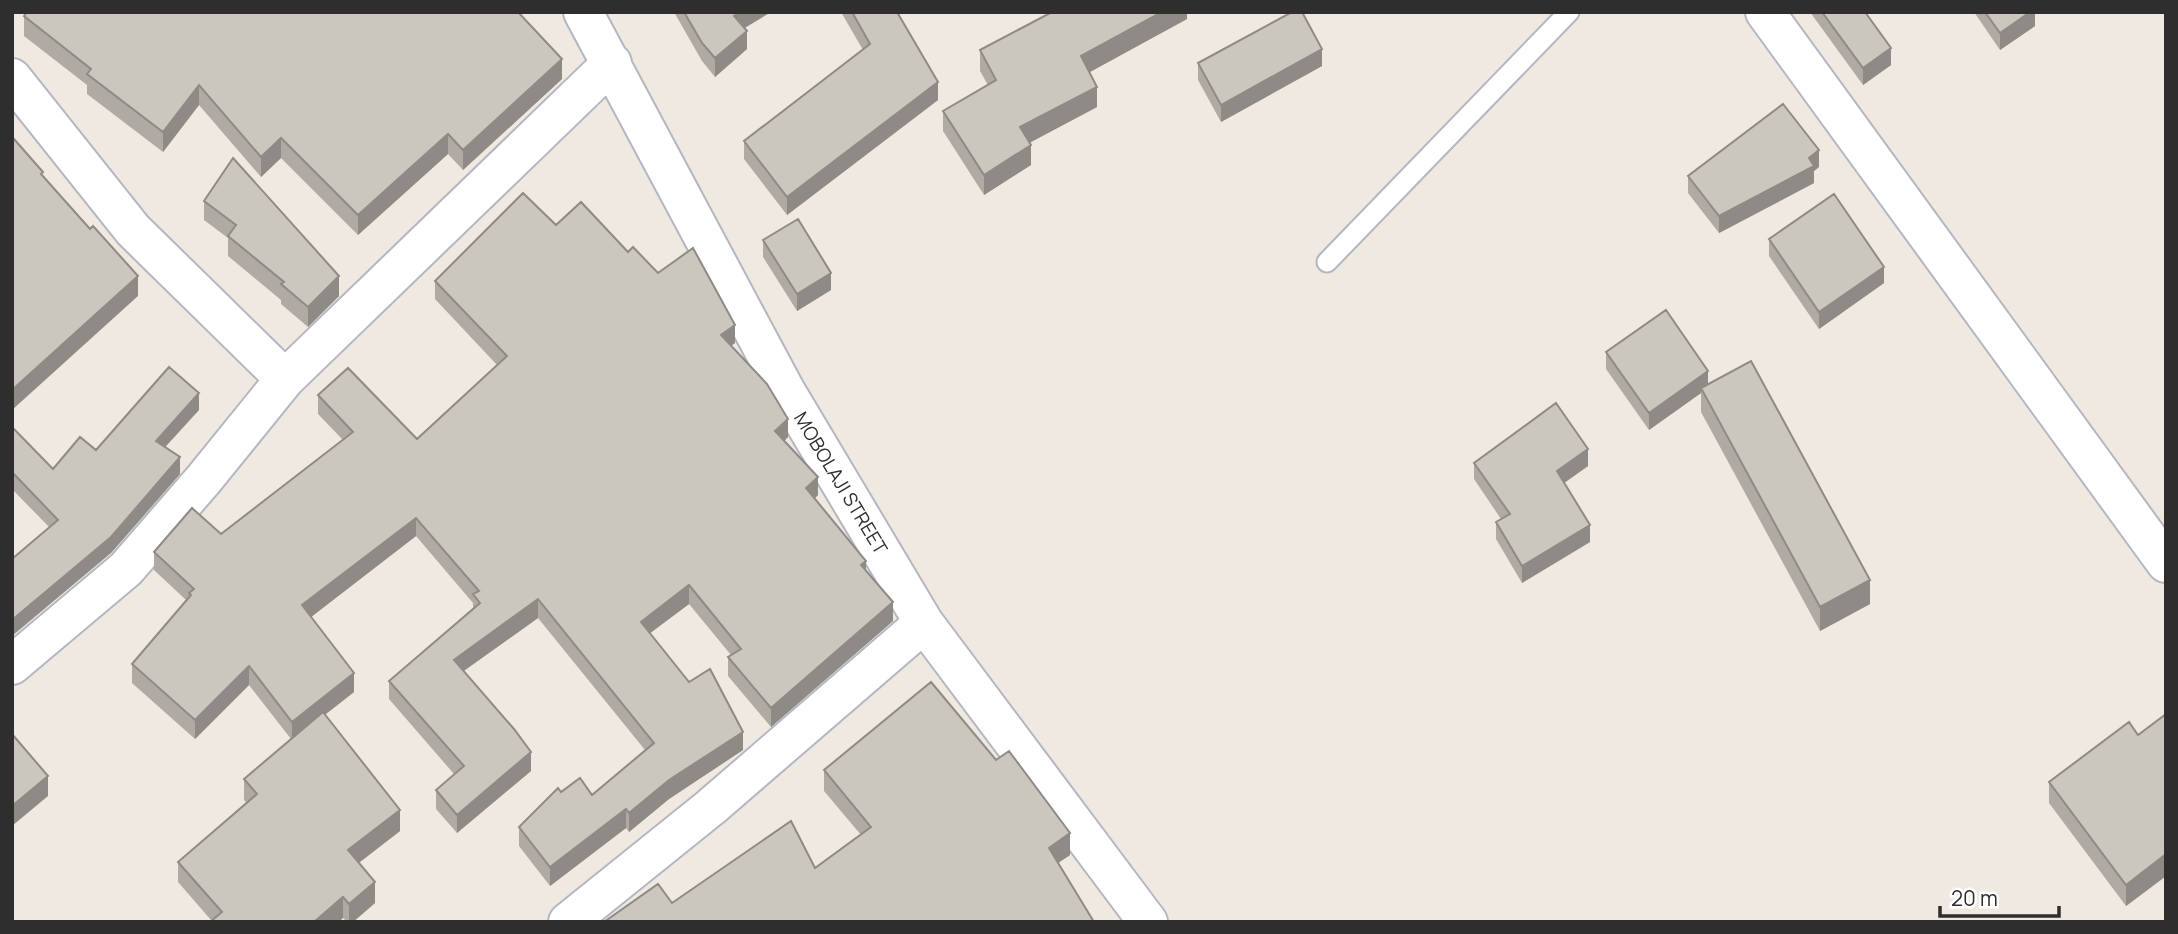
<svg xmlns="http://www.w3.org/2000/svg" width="2178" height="934" viewBox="0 0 2178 934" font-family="Manrope,sans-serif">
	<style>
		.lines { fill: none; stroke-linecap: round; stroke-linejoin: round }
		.lane-casing { stroke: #b4b7c1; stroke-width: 23 }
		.street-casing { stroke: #b4b7c1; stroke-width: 42 }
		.secondary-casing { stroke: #b4b7c1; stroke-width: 42 }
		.lane { stroke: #fff; stroke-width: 19 }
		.street { stroke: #fff; stroke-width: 38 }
		.secondary { stroke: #fff; stroke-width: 38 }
		.wall { fill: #afaba4 }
		.shaded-wall { fill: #8e8b86 }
		.building { fill: #cbc7bf; stroke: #8e8b86; stroke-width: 2 }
		.labels { text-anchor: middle; stroke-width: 7; stroke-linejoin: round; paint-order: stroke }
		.street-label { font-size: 19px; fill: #2e2e2e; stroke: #fff }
	</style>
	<rect width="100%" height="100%" fill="#efe9e1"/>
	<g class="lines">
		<defs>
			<path id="lane" d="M 1327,262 L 1569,12"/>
			<path id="street" d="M 583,12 L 785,390 L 924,623 L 1148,922
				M 12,78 L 133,230 L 285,379
				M 12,665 L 126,569 L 204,479 L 285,379 L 612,63
				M 568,922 L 711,807 L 924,623"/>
			<path id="secondary" d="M 1765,12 L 2166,563"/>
		</defs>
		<use href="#lane" class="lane-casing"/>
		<use href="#street" class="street-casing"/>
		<use href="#secondary" class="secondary-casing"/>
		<use href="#lane" class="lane"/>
		<use href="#street" class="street"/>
		<use href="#secondary" class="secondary"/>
	</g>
	<path class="wall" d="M 523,12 L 521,16 L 562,79 L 463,170 L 448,154 L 358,235 L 281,158 L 261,177 L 199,105 L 163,152 L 87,94 L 87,85 L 24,36 L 24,16 Z
		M 674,12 L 771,12 L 745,28 L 747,49 L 715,77 L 702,61 Z
		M 841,12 L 897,12 L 938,100 L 787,215 L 744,159 L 744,141 L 863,50 Z
		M 1187,12 L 1187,19 L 1089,72 L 1097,107 L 1030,142 L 1031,165 L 984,195 L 943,131 L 943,111 L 988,85 L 980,71 L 980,50 Z
		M 1810,12 L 1865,12 L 1891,65 L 1863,85 Z
		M 1974,12 L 2035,12 L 2035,26 L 2000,50 Z
		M 1198,63 L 1322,66 L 1221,122 L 1198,80 Z
		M 1819,167 L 1814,171 L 1814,183 L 1719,233 L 1688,193 L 1688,176 Z
		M 204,201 L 339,296 L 308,327 L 281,304 L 281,300 L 228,256 L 228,238 L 204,220 Z
		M 556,225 L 628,252 L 658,273 L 735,343 L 731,346 L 788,437 L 784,441 L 818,495 L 814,499 L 866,571 L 893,621 L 771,727 L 728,676 L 728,657 L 731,655 L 689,604 L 650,633 L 743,750 L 669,799 L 629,832 L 626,828 L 550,886 L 519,846 L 519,827 L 561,792 L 592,795 L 645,750 L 538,618 L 463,671 L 531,771 L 457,833 L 436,809 L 436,790 L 454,774 L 389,699 L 389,681 L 473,608 L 473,603 L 416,536 L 311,617 L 354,692 L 325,715 L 400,831 L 359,863 L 375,903 L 353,922 L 347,922 L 343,918 L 211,920 L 178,882 L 178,862 L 247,803 L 244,800 L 244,779 L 291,739 L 249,685 L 195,739 L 132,683 L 132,664 L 186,600 L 154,570 L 154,552 L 221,534 L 343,440 L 318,414 L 318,395 L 417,439 L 497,365 L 435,299 L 435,281 Z
		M 1769,239 L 1884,283 L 1819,329 L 1769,256 Z
		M 763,240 L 831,290 L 797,311 L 763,257 Z
		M 1606,352 L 1708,384 L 1870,604 L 1820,631 L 1701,412 L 1701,393 L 1649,430 L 1606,369 Z
		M 199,410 L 165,447 L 180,474 L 111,553 L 49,527 L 12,489 L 12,427 L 53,469 L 96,450 Z
		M 1474,463 L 1588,466 L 1564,483 L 1590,542 L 1522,583 L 1496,539 L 1496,522 L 1501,519 L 1474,479 Z
		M 2166,714 L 2166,876 L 2126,906 L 2049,803 L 2049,782 L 2138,735 Z
		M 824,770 L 1070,855 L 1058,863 L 672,903 L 815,868 L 861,835 L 824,791 Z"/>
	<path class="shaded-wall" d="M 739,12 L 771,12 L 734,34 L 734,16 Z
		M 1162,12 L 1187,12 L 1187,19 L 1081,77 L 1081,56 Z
		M 2030,12 L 2035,12 L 2035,26 L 2000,50 L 2000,33 Z
		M 747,31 L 747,49 L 715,77 L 715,58 Z
		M 1891,48 L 1891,65 L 1863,85 L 1863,68 Z
		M 1322,49 L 1322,66 L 1221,122 L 1221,105 Z
		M 562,59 L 562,79 L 463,170 L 463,150 Z
		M 938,82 L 938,100 L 787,215 L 787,197 Z
		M 199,85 L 199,105 L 163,152 L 163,132 Z
		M 1097,87 L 1097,107 L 1020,148 L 1020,127 Z
		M 448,134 L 448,154 L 358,235 L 358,215 Z
		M 281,138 L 281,158 L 261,177 L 261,157 Z
		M 1031,145 L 1031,165 L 984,195 L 984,175 Z
		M 1819,150 L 1819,167 L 1814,171 L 1814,183 L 1719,233 L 1719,216 L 1809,158 Z
		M 1884,267 L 1884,283 L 1819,329 L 1819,312 Z
		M 831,273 L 831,290 L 797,311 L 797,294 Z
		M 138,276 L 138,296 L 12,410 L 12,390 Z
		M 339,276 L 339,296 L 308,327 L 308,307 Z
		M 735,325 L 735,343 L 721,353 L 721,335 Z
		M 1708,371 L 1708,388 L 1701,388 L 1701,393 L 1649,430 L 1649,413 Z
		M 199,393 L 199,410 L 156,457 L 156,441 Z
		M 788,419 L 788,437 L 775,450 L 775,431 Z
		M 1588,449 L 1588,466 L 1557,488 L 1557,471 Z
		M 180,457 L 180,474 L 111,553 L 12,636 L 12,620 Z
		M 818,477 L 818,495 L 806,507 L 806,488 Z
		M 416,518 L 416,536 L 302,624 L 302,605 Z
		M 1590,525 L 1590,542 L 1522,583 L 1522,566 Z
		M 866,561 L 866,579 L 861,565 Z
		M 1870,580 L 1870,604 L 1820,631 L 1820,607 Z
		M 689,585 L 689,604 L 641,640 L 641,622 Z
		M 538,599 L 538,618 L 454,678 L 454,660 Z
		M 893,602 L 893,621 L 771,727 L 771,708 Z
		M 249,666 L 249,685 L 195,739 L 195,720 Z
		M 354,673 L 354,692 L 292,740 L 292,722 Z
		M 743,732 L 743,750 L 669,799 L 629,832 L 629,813 L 669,780 Z
		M 531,752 L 531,771 L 457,833 L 457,815 Z
		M 48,776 L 48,796 L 12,826 L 12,806 Z
		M 626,809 L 626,828 L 550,886 L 550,867 Z
		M 400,810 L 400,831 L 348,871 L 348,850 Z
		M 1070,833 L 1070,855 L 1049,869 L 1049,848 Z
		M 2166,854 L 2166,876 L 2126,906 L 2126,885 Z
		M 375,882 L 375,903 L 353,922 L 349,922 L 349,904 Z
		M 343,897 L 343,918 L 339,922 L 314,922 Z"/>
	<path class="building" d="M 27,12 L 518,12 L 562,59 L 463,150 L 448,134 L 358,215 L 281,138 L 261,157 L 199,85 L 163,132 L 87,74 L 91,69 L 24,16 Z
		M 684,12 L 739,12 L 734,16 L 747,31 L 715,58 L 702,43 Z
		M 852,12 L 897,12 L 938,82 L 787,197 L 744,141 L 870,44 Z
		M 1052,12 L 1162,12 L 1081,56 L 1097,87 L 1020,127 L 1031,145 L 984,175 L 943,111 L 996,80 L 980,50 Z
		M 1292,12 L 1302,12 L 1322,49 L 1221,105 L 1198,63 Z
		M 1822,12 L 1865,12 L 1891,48 L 1863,68 Z
		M 1985,12 L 2030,12 L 2000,33 Z
		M 1783,104 L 1819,150 L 1809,158 L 1814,166 L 1719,216 L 1688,176 Z
		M 14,139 L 43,172 L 41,174 L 90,229 L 93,226 L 138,276 L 12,390 L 12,141 Z
		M 233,158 L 339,276 L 308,307 L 281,284 L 284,282 L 228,236 L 236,225 L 204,201 Z
		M 523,193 L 556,225 L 581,202 L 628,252 L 633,247 L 658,273 L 693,248 L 735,325 L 721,335 L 767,384 L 788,419 L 775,431 L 818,477 L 806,488 L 866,561 L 861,565 L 893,602 L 771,708 L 728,657 L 741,649 L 689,585 L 641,622 L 689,682 L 710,669 L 743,732 L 669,780 L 629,813 L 626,809 L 550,867 L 519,827 L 558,788 L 561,792 L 580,778 L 592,795 L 654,743 L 538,599 L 454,660 L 514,729 L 531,752 L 457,815 L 436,790 L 464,766 L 389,681 L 480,603 L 473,594 L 479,591 L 416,518 L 302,605 L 354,673 L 292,722 L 249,666 L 195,720 L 132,664 L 191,595 L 189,593 L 194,589 L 154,552 L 192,508 L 221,534 L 353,432 L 318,395 L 348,368 L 417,439 L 507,356 L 435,281 Z
		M 1834,194 L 1884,267 L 1819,312 L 1769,239 Z
		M 798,219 L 831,273 L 797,294 L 763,240 Z
		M 1666,310 L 1708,371 L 1649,413 L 1606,352 Z
		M 1751,361 L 1870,580 L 1820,607 L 1701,388 Z
		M 169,367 L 199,393 L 156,441 L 180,457 L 111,537 L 12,620 L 12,559 L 58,520 L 12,472 L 12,427 L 53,469 L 80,437 L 96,450 Z
		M 1556,403 L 1588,449 L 1557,471 L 1590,525 L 1522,566 L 1496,522 L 1510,514 L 1474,463 Z
		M 931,682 L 996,760 L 1009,751 L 1070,833 L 1049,848 L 1094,922 L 604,922 L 658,884 L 672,903 L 791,821 L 815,868 L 871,827 L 824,770 Z
		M 323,712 L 400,810 L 348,850 L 375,882 L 349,904 L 343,897 L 314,922 L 210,922 L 222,912 L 178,862 L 257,794 L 244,779 Z
		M 2166,714 L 2166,854 L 2126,885 L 2049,782 L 2129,722 L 2138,735 Z
		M 12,734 L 48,776 L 12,806 Z"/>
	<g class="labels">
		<g class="street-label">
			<text transform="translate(841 483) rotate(59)" y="7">MOBOLAJI STREET</text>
		</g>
	</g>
	<rect width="2178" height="934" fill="none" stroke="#2e2e2e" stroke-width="28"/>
	<path d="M1940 906v10h119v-10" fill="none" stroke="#2e2e2e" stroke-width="3.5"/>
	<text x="1951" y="906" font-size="21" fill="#2e2e2e" stroke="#ffffff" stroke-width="5" paint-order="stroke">20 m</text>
</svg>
